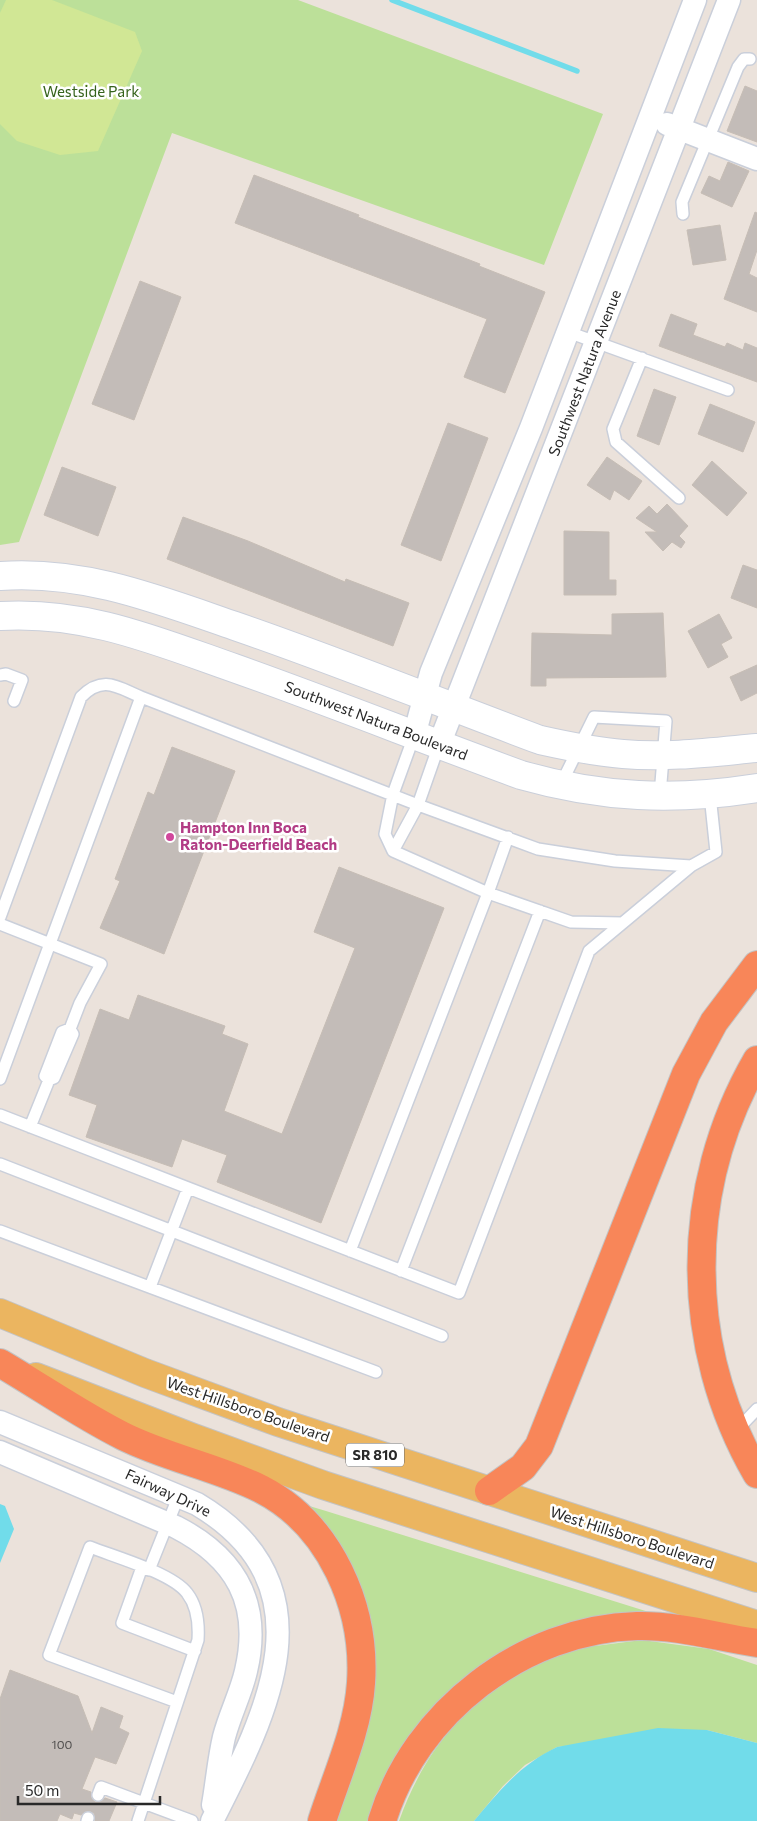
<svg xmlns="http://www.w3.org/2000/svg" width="757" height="1821" viewBox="0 0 757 1821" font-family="Commissioner,sans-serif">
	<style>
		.green { fill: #bce099 }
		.pitch { fill: #d1e795 }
		.water { fill: #71dcea }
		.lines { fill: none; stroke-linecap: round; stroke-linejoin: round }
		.stream { stroke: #71dcea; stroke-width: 5.5 }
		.building { fill: #c3bcb8; stroke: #c6bdb5 }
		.service-casing { stroke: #cacfda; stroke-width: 14 }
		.minor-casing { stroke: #cacfda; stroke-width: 25 }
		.tertiary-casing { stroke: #cacfda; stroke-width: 30 }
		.primary-casing { stroke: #c3c3c3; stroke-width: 30 }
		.motorway-casing { stroke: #c3c3c3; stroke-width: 30 }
		.service { stroke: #fff; stroke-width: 11 }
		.minor { stroke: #fff; stroke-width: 22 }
		.tertiary { stroke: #fff; stroke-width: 28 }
		.primary { stroke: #ebb560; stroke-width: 28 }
		.motorway { stroke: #f88659; stroke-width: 28 }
		.hotel-dot { fill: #d1479c; stroke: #fff; stroke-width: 2 }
		.labels { text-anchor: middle; stroke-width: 5; stroke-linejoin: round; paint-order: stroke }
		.number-label { font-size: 12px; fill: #504e4d }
		.shield { fill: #fff; stroke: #696969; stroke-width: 1 }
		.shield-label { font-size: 14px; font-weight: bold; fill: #292929 }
		.park-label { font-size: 15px; fill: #36631c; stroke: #fff }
		.street-label { font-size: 15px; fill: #292929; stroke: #fff }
		.hotel-label { font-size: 15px; font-weight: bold; fill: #b23c85; stroke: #fff; text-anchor: start }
	</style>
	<rect width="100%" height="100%" fill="#ebe2db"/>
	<path class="green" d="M 0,0 L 298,0 L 603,114 L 544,265 L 172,133 L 19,542 L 0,545 Z
		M 296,1502 L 326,1511 L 652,1613 L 512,1650 L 372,1821 L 331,1821 L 369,1644 Z
		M 642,1640 L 709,1649 L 757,1665 L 757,1743 L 707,1730 L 557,1747 L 525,1765 L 503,1786 L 474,1821 L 399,1821 C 435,1722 496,1675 594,1641 L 595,1646 Z"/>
	<path class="pitch" d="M 6,0 L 52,0 L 135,32 L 142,51 L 98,151 L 60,155 L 17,141 L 0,124 L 0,13 Z"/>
	<path class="water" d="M 0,1504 L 5,1506 L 14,1529 L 0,1563 Z
		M 658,1728 L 707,1730 L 757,1743 L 757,1821 L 474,1821 C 499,1791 521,1764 557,1747 Z"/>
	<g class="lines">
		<path class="stream" d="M 392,0 L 577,71"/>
	</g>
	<path class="building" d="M 745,86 L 757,91 L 757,142 L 727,131 Z
		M 728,162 L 749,171 L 732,207 L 701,193 L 709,176 L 720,181 Z
		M 254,175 L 359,215 L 358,217 L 480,264 L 479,266 L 545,292 L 505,393 L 464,377 L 487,319 L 235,223 Z
		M 755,212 L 757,213 L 757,250 L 749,274 L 757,278 L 757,312 L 724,299 Z
		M 720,225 L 726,260 L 693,265 L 687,230 Z
		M 140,281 L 181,297 L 134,420 L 92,404 Z
		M 671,314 L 697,324 L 693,335 L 725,347 L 727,343 L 743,350 L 745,343 L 757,348 L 757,382 L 659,346 Z
		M 654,389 L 676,397 L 659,445 L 637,436 Z
		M 710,404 L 755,422 L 743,452 L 698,434 Z
		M 448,423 L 488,438 L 441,561 L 401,545 Z
		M 607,457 L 642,481 L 629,500 L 614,490 L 610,500 L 587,485 Z
		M 712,461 L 747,493 L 727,516 L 692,485 Z
		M 62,467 L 116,487 L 98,536 L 44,515 Z
		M 667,504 L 688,526 L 679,536 L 685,542 L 681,548 L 672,542 L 663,551 L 645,532 L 657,532 L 636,518 L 649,506 L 657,514 Z
		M 183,517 L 248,541 L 345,582 L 346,579 L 409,603 L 393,646 L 167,559 Z
		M 564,531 L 609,532 L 609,580 L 616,580 L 616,595 L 564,595 Z
		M 743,565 L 757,570 L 757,608 L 731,598 Z
		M 663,613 L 666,677 L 546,678 L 546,686 L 531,686 L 532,633 L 612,635 L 612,614 Z
		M 719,614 L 732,638 L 721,644 L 728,657 L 708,668 L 688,631 Z
		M 757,665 L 757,693 L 741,701 L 730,677 Z
		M 172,747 L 235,771 L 164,954 L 100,928 L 120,881 L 115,879 L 148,792 L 154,795 Z
		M 339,867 L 444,908 L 321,1223 L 217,1182 L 227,1155 L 182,1139 L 172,1167 L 86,1137 L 97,1105 L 69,1095 L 100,1009 L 129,1020 L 138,995 L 225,1026 L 222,1034 L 248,1044 L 224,1111 L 282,1134 L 355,948 L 314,932 Z
		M 10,1670 L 78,1696 L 92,1733 L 101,1707 L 123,1716 L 119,1728 L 129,1733 L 116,1764 L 95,1757 L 82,1789 L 91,1792 L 91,1797 L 95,1802 L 100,1802 L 105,1798 L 117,1802 L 109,1821 L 95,1821 L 94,1813 L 87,1811 L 81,1815 L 74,1813 L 72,1819 L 60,1814 L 57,1821 L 0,1821 L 0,1699 Z"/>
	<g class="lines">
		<defs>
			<path id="service" d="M 683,214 L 682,202 L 738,67 L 744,59 L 750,59
				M 568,332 L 728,390
				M 642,358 L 613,429 L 616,442 L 679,498
				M 0,675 L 6,674 L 22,680 L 14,701
				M 141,697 L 418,805 L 538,849 L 615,861 L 691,866
				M 561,784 L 594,717 L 666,721 L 660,795
				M 508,837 L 488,893 L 571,922 L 622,923
				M 393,851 L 418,805 L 439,745
				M 0,917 L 81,697 C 103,675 117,687 141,697 L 0,1079
				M 0,924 L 101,964 L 80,1003 L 70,1029 L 73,1034 L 54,1078 L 49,1080 L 45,1076 L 62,1032 L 70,1029
				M 0,1115 L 459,1293 L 589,951 L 691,866 L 716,852 L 710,795
				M 30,1127 L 49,1080
				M 0,1164 L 442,1336
				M 0,1231 L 376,1372
				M 350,1251 L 488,893 L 393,851 L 385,834 L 393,794 L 414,736
				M 401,1271 L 540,911
				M 150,1287 L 188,1188
				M 736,1431 L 757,1409
				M 142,1567 L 122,1623 L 195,1651
				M 149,1570 L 179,1495
				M 98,1795 L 101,1787 L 192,1821
				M 87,1821 L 88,1818
				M 138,1821 L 198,1640 C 199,1624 198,1607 187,1593 C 172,1573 115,1557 90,1547 L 49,1655 L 177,1702"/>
			<path id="minor" d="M 667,124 L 757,159
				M 414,736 L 431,673 L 531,428 L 695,0
				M 439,745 L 729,0
				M 0,1422 L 197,1504 C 333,1585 268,1712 212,1821
				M 0,1452 L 176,1527 C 236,1558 262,1603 246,1671 C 241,1693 230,1714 224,1737 C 219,1758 217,1782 213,1805"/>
			<path id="tertiary" d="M 0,576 C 84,570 157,599 235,626 C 337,661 438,702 540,740 C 567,746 595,752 623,754 C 667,758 713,752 757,748
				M 0,616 C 86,611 154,640 234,668 C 330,702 425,740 521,775 C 602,798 674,801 757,788"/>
			<path id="primary" d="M 0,1313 L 145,1373 L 278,1422 L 757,1578
				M 36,1377 L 191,1437 L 323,1485 L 757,1625"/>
			<path id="motorway" d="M 757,1060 C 683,1188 683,1346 757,1474
				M 0,1363 C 41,1387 81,1415 123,1436 C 167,1458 217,1467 261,1489 C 331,1525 366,1608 361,1683 C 358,1730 336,1777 322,1821
				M 489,1491 L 523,1467 L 539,1446 L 686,1074 L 714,1022 L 757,965
				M 382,1821 C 415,1712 523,1629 637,1626 C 678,1625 717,1637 757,1643"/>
		</defs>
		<use href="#service" class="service-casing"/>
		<use href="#minor" class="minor-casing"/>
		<use href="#tertiary" class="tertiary-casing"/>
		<use href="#primary" class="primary-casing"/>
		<use href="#motorway" class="motorway-casing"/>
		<use href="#service" class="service"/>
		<use href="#minor" class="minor"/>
		<use href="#tertiary" class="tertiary"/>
		<use href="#primary" class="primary"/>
		<use href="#motorway" class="motorway"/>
	</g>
	<circle class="hotel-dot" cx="170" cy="837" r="5"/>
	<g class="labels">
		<g class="number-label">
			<text x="62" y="1749">100</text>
		</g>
		<rect class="shield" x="346" y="1443.5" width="58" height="23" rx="4"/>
		<g class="shield-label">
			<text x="375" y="1460">SR 810</text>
		</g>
		<g class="park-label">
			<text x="91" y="97">Westside Park</text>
		</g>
		<g class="street-label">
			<text transform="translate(585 373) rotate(-69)" y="5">Southwest Natura Avenue</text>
			<text transform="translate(376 721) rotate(21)" y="5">Southwest Natura Boulevard</text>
			<text transform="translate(248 1410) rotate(19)" y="5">West Hillsboro Boulevard</text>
			<text transform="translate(168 1493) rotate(25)" y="5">Fairway Drive</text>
			<text transform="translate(632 1538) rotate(18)" y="5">West Hillsboro Boulevard</text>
		</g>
		<g class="hotel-label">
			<text x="180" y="833">Hampton Inn Boca<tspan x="180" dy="17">Raton-Deerfield Beach</tspan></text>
		</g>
	</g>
	<path d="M18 1796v8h142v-8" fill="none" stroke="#292929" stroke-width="2.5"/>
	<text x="25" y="1796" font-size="15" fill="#292929" stroke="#ffffff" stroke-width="4" paint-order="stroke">50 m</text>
</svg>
